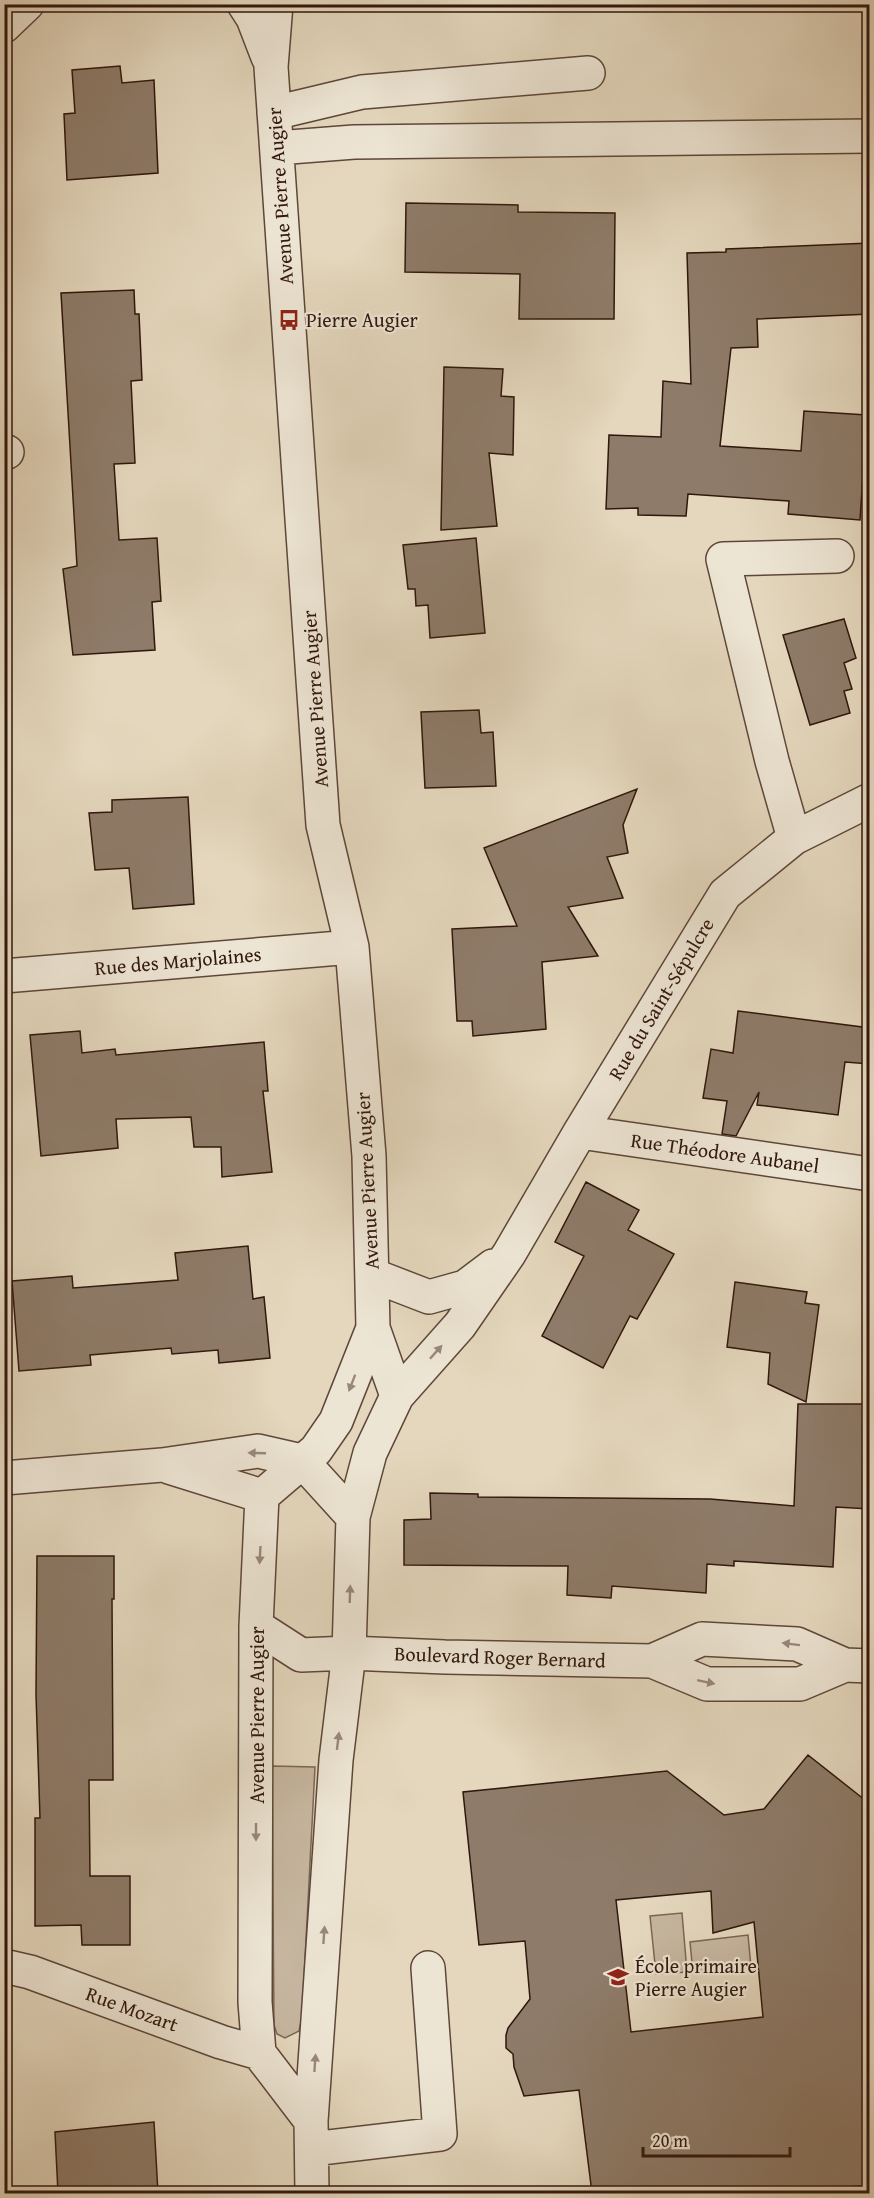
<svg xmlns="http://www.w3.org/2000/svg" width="874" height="2198" viewBox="0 0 874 2198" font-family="'Gentium Book Plus',serif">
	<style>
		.green { fill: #c6b69f; stroke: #7c6656; stroke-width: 1.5 }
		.building { fill: #8e7b69; stroke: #31170d; stroke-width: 1.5; fill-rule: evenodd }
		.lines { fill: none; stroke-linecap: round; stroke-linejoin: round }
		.minor-casing { stroke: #5e4739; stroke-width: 36 }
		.minor { stroke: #ede5d4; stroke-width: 33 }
		.oneway { fill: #98887a }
		.labels { text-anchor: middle; stroke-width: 4.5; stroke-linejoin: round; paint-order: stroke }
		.street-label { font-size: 20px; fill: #31170d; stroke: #ede5d4 }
		.poi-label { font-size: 20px; fill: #31170d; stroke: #ede5d4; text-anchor: start }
	</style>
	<rect width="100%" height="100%" fill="#e4d7bd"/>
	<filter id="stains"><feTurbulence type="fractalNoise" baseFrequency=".00333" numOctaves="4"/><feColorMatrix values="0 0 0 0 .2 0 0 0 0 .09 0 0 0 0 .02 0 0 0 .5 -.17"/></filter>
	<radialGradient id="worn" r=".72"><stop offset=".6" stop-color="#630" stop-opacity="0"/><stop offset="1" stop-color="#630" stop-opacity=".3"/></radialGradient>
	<path class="green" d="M 272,1766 L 315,1767 L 302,2017 L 299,2031 L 285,2038 L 277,2034 L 274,2025 Z
		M 682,1913 L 687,1972 L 656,1974 L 650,1916 Z
		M 748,1935 L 751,1967 L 693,1973 L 690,1942 Z"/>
	<path class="building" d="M 120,66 L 122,83 L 154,80 L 158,173 L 67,180 L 64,114 L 75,113 L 72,70 Z
		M 406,203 L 518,205 L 518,212 L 615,213 L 614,319 L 519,319 L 520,274 L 405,272 Z
		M 870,243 L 870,314 L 757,319 L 758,347 L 731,348 L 720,446 L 801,451 L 804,411 L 867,415 L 860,520 L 788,514 L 789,501 L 688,494 L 686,516 L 638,515 L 638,508 L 606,509 L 609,435 L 661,437 L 663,381 L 691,384 L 687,253 L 726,252 L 726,249 Z
		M 134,290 L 135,314 L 139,314 L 142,380 L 131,381 L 135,463 L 114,464 L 119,540 L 157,538 L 161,601 L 152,602 L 155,650 L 73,655 L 63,569 L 77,566 L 61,293 Z
		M 444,367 L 503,369 L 501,396 L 514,397 L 513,455 L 489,453 L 497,526 L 441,530 Z
		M 476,538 L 485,633 L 430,638 L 428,605 L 416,606 L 415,589 L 408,589 L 403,545 Z
		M 844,619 L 856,658 L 844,663 L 852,689 L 844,691 L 850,713 L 810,725 L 783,635 Z
		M 479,710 L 481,733 L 493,732 L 496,786 L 425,788 L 421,712 Z
		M 637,789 L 623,825 L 628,853 L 607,857 L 623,898 L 568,907 L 598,956 L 542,962 L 546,1029 L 473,1036 L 472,1021 L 457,1021 L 452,929 L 517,926 L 484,848 Z
		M 188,797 L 194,904 L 133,909 L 129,868 L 95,870 L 89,813 L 112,812 L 112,800 Z
		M 738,1011 L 870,1028 L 870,1064 L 845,1062 L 838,1115 L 757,1105 L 759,1092 L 736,1136 L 722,1134 L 727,1101 L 703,1098 L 711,1049 L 733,1053 Z
		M 80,1031 L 82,1053 L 115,1049 L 116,1055 L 264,1042 L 268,1091 L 263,1091 L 272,1172 L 222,1177 L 221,1147 L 194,1147 L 191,1117 L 116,1119 L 118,1148 L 41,1156 L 30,1035 Z
		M 586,1182 L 639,1210 L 628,1230 L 674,1254 L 637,1319 L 630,1316 L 603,1368 L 542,1336 L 584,1256 L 555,1242 Z
		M 248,1246 L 253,1299 L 264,1297 L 270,1358 L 219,1363 L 218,1350 L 172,1354 L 171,1348 L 90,1355 L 91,1365 L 19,1371 L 12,1281 L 72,1276 L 73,1288 L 178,1280 L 175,1253 Z
		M 735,1282 L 807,1292 L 805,1303 L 819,1305 L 806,1402 L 768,1384 L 770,1353 L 727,1347 Z
		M 798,1404 L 870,1404 L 870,1509 L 836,1507 L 833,1567 L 734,1561 L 734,1566 L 707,1564 L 706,1593 L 612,1586 L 611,1598 L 567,1595 L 568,1566 L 404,1565 L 404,1520 L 431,1519 L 430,1493 L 478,1494 L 478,1497 L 710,1499 L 794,1506 Z
		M 37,1556 L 114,1556 L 114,1599 L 112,1599 L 113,1780 L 89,1780 L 90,1876 L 130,1876 L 130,1945 L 82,1945 L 81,1925 L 35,1926 L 35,1818 L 40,1818 L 36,1695 Z
		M 808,1755 L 870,1804 L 870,2185 L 779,2193 L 675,2193 L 674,2187 L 592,2193 L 579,2090 L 524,2096 L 514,2067 L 513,2054 L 506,2048 L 506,2035 L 508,2028 L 530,1999 L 525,1941 L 479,1945 L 463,1792 L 667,1771 L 724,1815 L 764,1809 ZM 711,1891 L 713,1933 L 754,1922 L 763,2017 L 631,2032 L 616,1900 Z
		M 154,2122 L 158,2193 L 58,2193 L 55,2132 Z"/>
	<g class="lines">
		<defs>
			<path id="minor" d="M 244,4 L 253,18 L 268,57
				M 276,4 L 271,67 L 323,825 L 352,947 L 369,1156 L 373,1328 L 397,1396 L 370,1453 L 353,1517 L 349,1653 L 336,1760 L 311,2121 L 312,2194
				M 4,26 L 27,4
				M 274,113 L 362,92 L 588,73
				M 277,148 L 354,142 L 870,136
				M 4,452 L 7,452
				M 794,838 L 772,761 L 723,559 L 837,556
				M 4,976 L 352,947
				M 580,1132 L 870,1174
				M 372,1275 L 429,1297 L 465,1287 L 493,1266
				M 397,1396 L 460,1325 L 509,1254 L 580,1132 L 725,894 L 794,838 L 870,800
				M 169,1467 L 262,1496
				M 4,1478 L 162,1465 L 258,1451 L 302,1461 L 353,1517
				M 256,1626 L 301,1655 L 349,1653 L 445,1657 L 652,1661 L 707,1684 L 800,1684 L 845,1665
				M 652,1661 L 702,1639 L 797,1644 L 845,1665 L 870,1666
				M 4,1966 L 30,1972 L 221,2042 L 259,2053
				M 311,2121 L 259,2053 L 255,2002 L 256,1626 L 262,1496 L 316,1450 L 336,1421 L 373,1328
				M 312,2149 L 440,2134 L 428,1968"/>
		</defs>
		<use href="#minor" class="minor-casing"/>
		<use href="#minor" class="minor"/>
	</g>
	<defs><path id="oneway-solid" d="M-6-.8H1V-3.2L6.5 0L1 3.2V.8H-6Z" transform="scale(1.5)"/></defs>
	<g class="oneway">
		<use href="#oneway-solid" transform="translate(436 1352) rotate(-48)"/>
		<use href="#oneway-solid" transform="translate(352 1383) rotate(111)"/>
		<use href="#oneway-solid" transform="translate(257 1453) rotate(-178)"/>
		<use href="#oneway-solid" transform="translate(260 1555) rotate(93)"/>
		<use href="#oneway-solid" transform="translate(350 1594) rotate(-88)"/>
		<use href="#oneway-solid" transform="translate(791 1644) rotate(-173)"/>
		<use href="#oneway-solid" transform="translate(706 1682) rotate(12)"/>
		<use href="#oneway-solid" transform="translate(338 1741) rotate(-83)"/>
		<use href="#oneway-solid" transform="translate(256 1832) rotate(90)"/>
		<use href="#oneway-solid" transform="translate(324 1935) rotate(-86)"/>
		<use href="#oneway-solid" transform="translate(315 2063) rotate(-86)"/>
	</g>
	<defs>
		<symbol id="bus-bare" viewBox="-9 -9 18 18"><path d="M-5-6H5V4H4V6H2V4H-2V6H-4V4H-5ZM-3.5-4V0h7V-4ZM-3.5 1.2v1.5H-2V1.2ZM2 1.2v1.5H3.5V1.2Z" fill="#8f2418" stroke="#ede5d4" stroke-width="2.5" paint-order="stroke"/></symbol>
		<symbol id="school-bare" viewBox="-9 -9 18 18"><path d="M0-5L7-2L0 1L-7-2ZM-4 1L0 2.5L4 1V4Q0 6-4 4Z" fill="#8f2418" stroke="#ede5d4" stroke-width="2.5" paint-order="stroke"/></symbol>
	</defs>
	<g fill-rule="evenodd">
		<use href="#bus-bare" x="274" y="305" width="30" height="30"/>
		<use href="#school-bare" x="603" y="1962" width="30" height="30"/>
	</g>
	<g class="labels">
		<g class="street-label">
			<text transform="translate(280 196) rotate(-94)" y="7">Avenue Pierre Augier</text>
			<text transform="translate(315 699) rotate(-94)" y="7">Avenue Pierre Augier</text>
			<text transform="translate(178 961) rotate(-5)" y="7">Rue des Marjolaines</text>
			<text transform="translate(661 999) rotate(-59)" y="7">Rue du Saint-Sépulcre</text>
			<text transform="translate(725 1153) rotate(8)" y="7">Rue Théodore Aubanel</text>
			<text transform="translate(367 1181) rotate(-93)" y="7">Avenue Pierre Augier</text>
			<text transform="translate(500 1657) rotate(2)" y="7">Boulevard Roger Bernard</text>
			<text transform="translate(257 1715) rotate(-90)" y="7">Avenue Pierre Augier</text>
			<text transform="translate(132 2009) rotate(20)" y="7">Rue Mozart</text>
		</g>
		<g class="poi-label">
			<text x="306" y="327">Pierre Augier</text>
			<text x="635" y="1973">École primaire<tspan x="635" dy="23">Pierre Augier</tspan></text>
		</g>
	</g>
	<rect width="874" height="2198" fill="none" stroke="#e4d7bd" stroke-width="24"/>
	<rect x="6" y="6" width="862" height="2186" fill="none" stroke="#31170d" stroke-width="3"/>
	<rect x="12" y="12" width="850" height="2174" fill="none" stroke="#31170d" stroke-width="1.5"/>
	<path d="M643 2147v9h147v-9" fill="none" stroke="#31170d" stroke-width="3"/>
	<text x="652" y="2147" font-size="18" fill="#31170d" stroke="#ede5d4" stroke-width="4.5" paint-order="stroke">20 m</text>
	<rect width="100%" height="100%" filter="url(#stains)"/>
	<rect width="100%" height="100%" fill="url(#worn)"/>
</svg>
